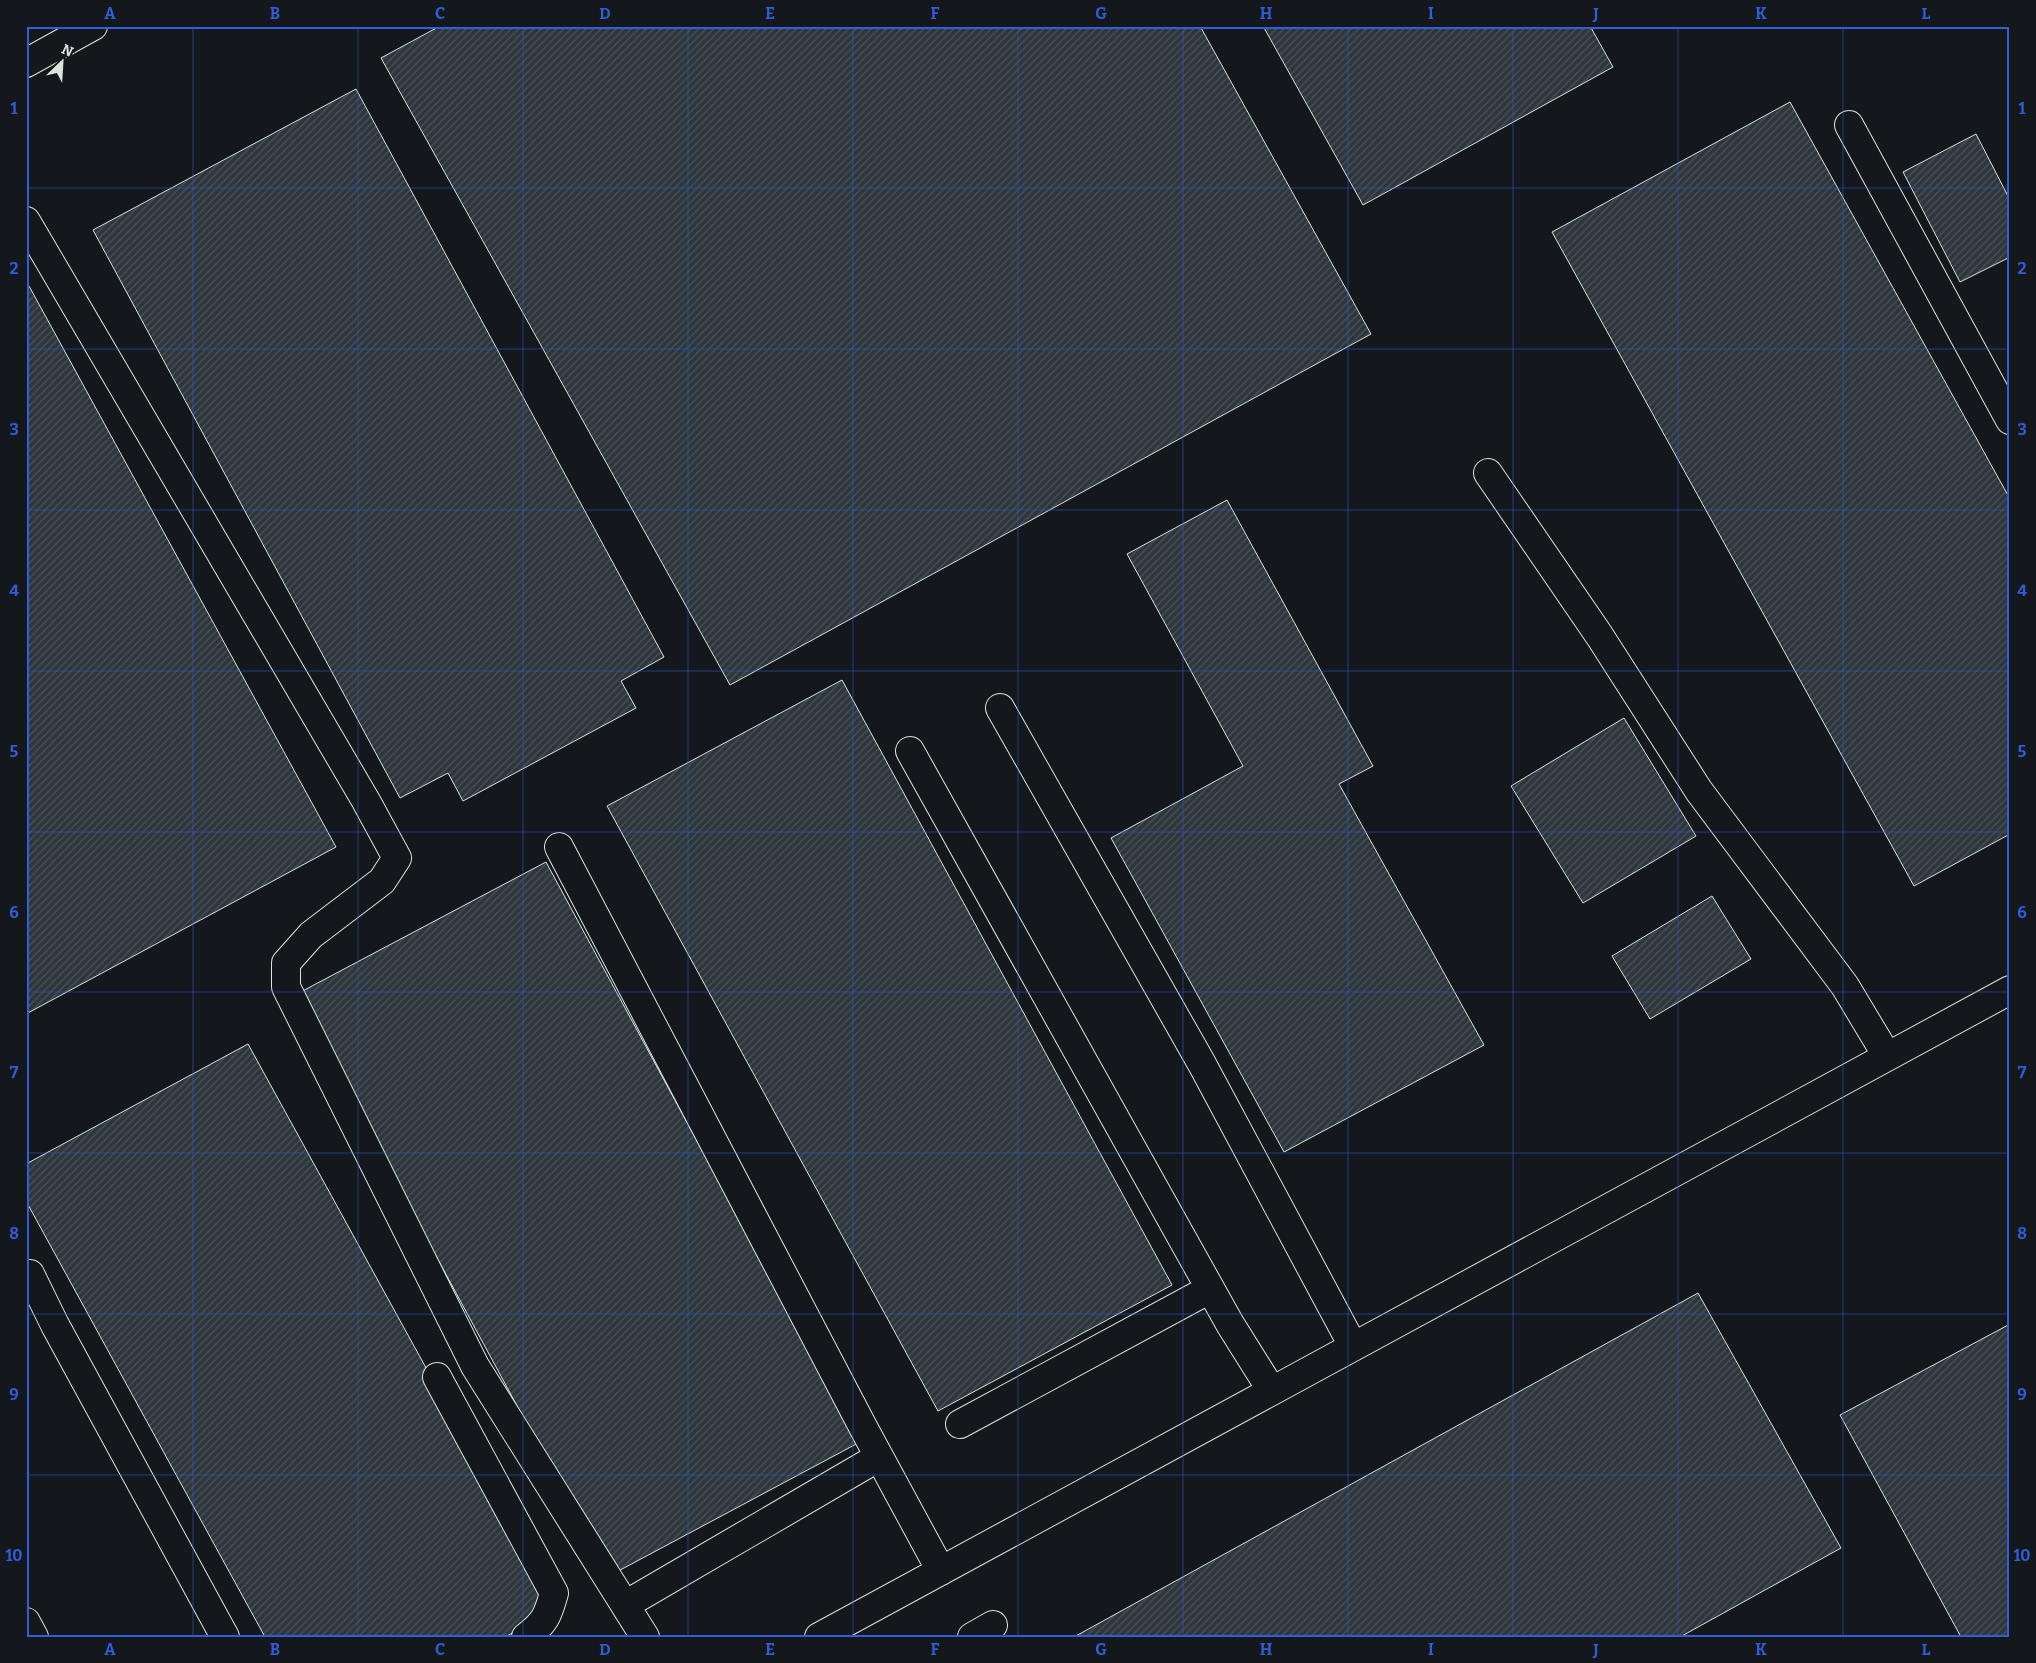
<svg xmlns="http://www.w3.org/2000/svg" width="2036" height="1663" viewBox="0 0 2036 1663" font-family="Bitter,serif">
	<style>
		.building { fill: url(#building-hatch); stroke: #d8e6dc }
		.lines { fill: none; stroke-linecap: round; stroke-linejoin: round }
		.minor-casing { stroke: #d8e6dc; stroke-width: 30 }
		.minor { stroke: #14181c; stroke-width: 28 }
		.grid { fill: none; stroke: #305dd8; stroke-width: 1; stroke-opacity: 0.55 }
		.neatline { fill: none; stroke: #305dd8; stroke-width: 2 }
		.grid-label { font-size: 16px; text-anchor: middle; font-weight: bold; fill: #305dd8 }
	</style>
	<defs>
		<pattern id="building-hatch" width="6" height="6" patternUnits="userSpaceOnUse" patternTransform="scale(1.25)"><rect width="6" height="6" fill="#2c363c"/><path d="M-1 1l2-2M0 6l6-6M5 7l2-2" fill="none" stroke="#4a5358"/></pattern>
	</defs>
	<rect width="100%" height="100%" fill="#14181c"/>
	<path class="building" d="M 440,26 L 1200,26 L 1371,334 L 730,685 L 381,58 Z
		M 1263,26 L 1590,26 L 1613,67 L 1363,205 Z
		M 356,89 L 664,657 L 621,681 L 636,708 L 463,801 L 448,773 L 400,798 L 93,230 Z
		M 1790,102 L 2010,499 L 2010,834 L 1914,886 L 1552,232 Z
		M 1976,134 L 2010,200 L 2010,257 L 1960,282 L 1903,172 Z
		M 29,286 L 336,847 L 26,1014 L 26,287 Z
		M 1227,500 L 1373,766 L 1339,784 L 1484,1045 L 1284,1152 L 1111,838 L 1243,766 L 1127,554 Z
		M 842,680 L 1172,1285 L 938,1411 L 607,806 Z
		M 1624,718 L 1696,836 L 1583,903 L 1511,786 Z
		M 546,862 L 860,1442 L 609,1576 L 295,995 Z
		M 1712,896 L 1751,959 L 1650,1019 L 1612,956 Z
		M 248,1044 L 558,1608 L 505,1637 L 265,1637 L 26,1201 L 26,1164 Z
		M 1698,1293 L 1841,1548 L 1680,1637 L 1074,1637 Z
		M 2010,1324 L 2010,1637 L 1961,1637 L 1840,1415 Z"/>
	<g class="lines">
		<defs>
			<path id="minor" d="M 26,63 L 93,26
				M 1849,125 L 2010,420
				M 26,221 L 366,801 L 397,858 L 382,881 L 311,935 L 286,963 L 286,987 L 475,1366 L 645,1637
				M 1488,473 L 1599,635 L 1699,791 L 1845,986 L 1887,1056
				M 1000,708 L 1202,1064 L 1353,1346
				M 910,751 L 1230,1324 L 1272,1391
				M 559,847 L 863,1427 L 941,1571
				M 30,1274 L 55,1325 L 225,1637
				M 437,1377 L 554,1593 C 548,1615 545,1623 526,1637
				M 960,1424 L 1210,1289
				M 625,1605 L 879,1457
				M 26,1622 L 34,1637
				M 819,1637 L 2010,990
				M 972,1637 L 993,1625"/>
		</defs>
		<use href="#minor" class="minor-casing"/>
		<use href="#minor" class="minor"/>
	</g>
	<path class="grid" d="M 193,26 L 193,1637M 358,26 L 358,1637M 523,26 L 523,1637M 688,26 L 688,1637M 853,26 L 853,1637M 1018,26 L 1018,1637M 1183,26 L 1183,1637M 1348,26 L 1348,1637M 1513,26 L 1513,1637M 1678,26 L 1678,1637M 1843,26 L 1843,1637M 26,188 L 2010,188M 26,349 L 2010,349M 26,510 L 2010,510M 26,671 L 2010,671M 26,832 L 2010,832M 26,992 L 2010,992M 26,1153 L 2010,1153M 26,1314 L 2010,1314M 26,1475 L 2010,1475"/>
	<rect width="2036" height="1663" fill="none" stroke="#14181c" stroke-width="55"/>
	<g transform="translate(62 62) rotate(25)" stroke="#14181c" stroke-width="4" paint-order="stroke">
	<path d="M0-4L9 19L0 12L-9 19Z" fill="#d8e6dc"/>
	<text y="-8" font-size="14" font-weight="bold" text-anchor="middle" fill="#d8e6dc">N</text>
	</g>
	<rect x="28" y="28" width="1980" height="1608" class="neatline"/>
	<g class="grid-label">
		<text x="110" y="19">A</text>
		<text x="275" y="19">B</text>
		<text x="440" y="19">C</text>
		<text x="605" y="19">D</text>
		<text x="770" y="19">E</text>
		<text x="935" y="19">F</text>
		<text x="1101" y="19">G</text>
		<text x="1266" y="19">H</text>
		<text x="1431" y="19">I</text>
		<text x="1596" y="19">J</text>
		<text x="1761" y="19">K</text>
		<text x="1926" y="19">L</text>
		<text x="14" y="114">1</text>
		<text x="2022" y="114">1</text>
		<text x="14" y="274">2</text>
		<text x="2022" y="274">2</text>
		<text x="14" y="435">3</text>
		<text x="2022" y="435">3</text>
		<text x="14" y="596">4</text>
		<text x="2022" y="596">4</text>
		<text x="14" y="757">5</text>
		<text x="2022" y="757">5</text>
		<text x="14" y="918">6</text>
		<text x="2022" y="918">6</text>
		<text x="14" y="1078">7</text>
		<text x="2022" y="1078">7</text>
		<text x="14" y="1239">8</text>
		<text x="2022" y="1239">8</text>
		<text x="14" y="1400">9</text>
		<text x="2022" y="1400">9</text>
		<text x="14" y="1561">10</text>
		<text x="2022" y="1561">10</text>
		<text x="110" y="1655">A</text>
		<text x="275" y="1655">B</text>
		<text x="440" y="1655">C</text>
		<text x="605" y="1655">D</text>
		<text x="770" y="1655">E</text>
		<text x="935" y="1655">F</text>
		<text x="1101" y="1655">G</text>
		<text x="1266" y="1655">H</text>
		<text x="1431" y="1655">I</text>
		<text x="1596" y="1655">J</text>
		<text x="1761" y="1655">K</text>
		<text x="1926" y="1655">L</text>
	</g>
</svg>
